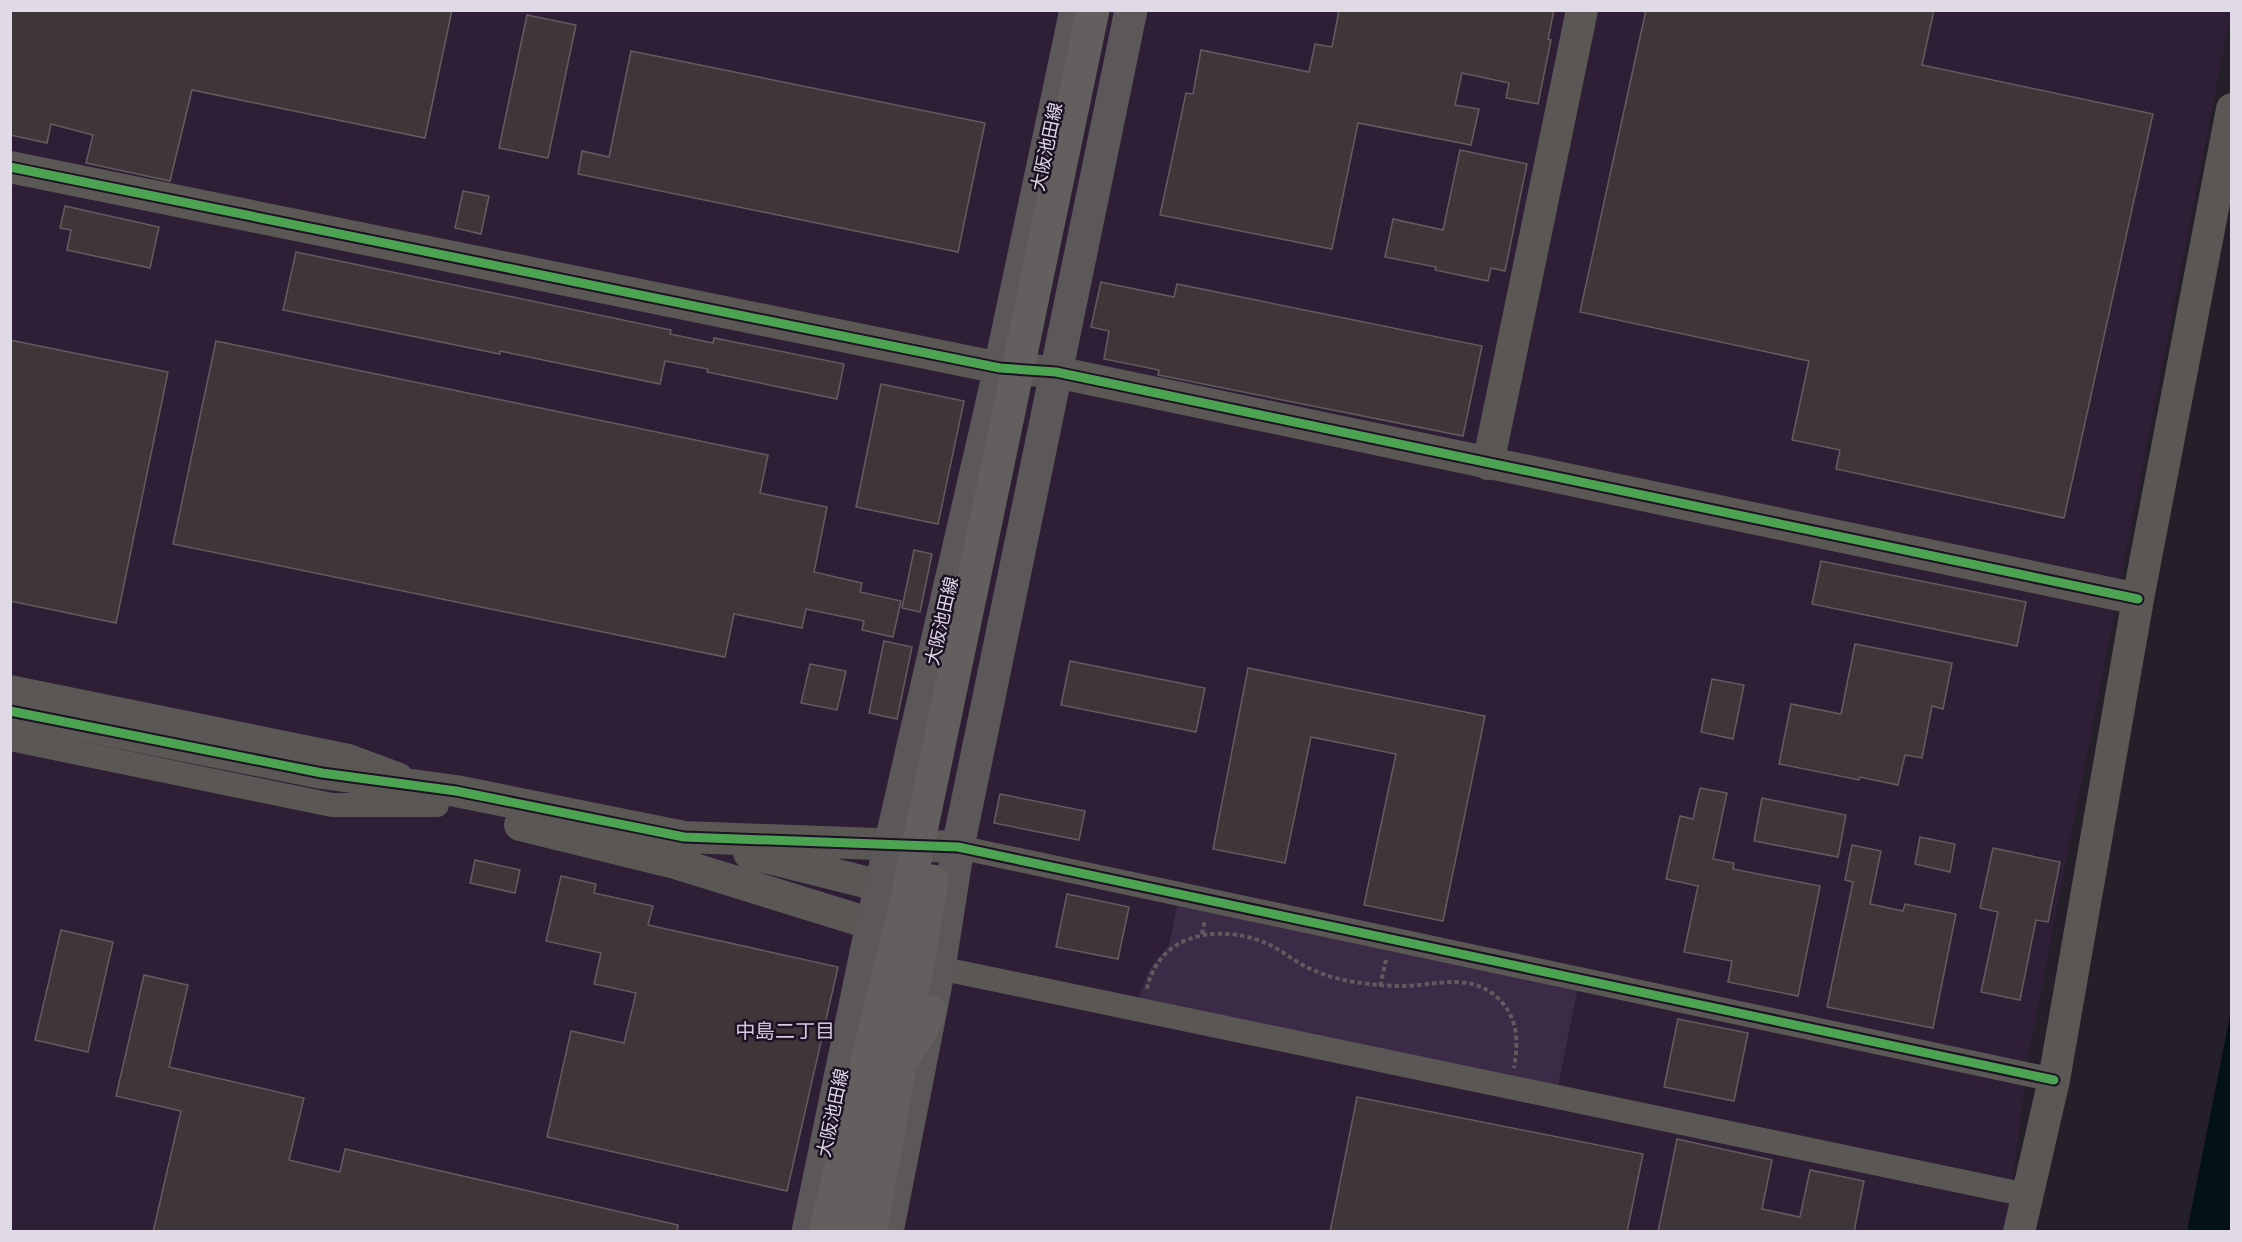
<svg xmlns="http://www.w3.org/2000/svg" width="2242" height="1242" viewBox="0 0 2242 1242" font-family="'Nunito Sans','Noto Sans JP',sans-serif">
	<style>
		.built { fill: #2e1f36 }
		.green { fill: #3b2b47 }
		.water { fill: #031219 }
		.building { fill: #3e3639; stroke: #655c5f; stroke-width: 1.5 }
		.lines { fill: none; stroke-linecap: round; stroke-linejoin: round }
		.path { stroke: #5e5a5d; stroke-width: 4; stroke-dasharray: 4.5 3; stroke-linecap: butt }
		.minor { stroke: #5a5755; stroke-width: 24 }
		.tertiary { stroke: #5a5755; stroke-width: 32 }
		.primary { stroke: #5c5758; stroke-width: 33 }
		.motorway { stroke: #625f5e; stroke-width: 33 }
		.motorway-bridge { stroke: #625f5e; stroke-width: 33 }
		.cycleway-casing { stroke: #1d1124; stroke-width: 13 }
		.cycleway { stroke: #4ca352; stroke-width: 9 }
		.labels { text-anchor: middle; stroke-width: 5; stroke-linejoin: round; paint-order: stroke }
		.street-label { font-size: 18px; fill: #e0d9e6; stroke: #1d1124 }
		.neighbourhood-label { font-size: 20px; fill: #d7c7e1; stroke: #1d1124 }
	</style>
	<rect width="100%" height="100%" fill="#251f2a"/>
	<path class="built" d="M 10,11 L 2231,11 L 2029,1052 L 2006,1231 L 11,1231 Z"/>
	<path class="green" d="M 1178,902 L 1578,987 L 1558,1087 L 1138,999 L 1150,968 L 1169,945 Z"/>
	<path class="water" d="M 2231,1011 L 2231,1231 L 2187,1231 Z"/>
	<path class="building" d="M 10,10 L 452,10 L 425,138 L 192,90 L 170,181 L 86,163 L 93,135 L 51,124 L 47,143 L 10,135 Z
		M 1339,10 L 1554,10 L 1548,39 L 1551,40 L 1538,104 L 1506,98 L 1509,83 L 1462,73 L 1455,105 L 1479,109 L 1471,145 L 1358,123 L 1332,249 L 1160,215 L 1186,93 L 1193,94 L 1201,50 L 1309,72 L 1315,44 L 1332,47 Z
		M 1646,10 L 1934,10 L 1922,65 L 2153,114 L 2064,518 L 1836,469 L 1840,450 L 1792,440 L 1809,361 L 1580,312 Z
		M 527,15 L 576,25 L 548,158 L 499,148 Z
		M 631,51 L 985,123 L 958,252 L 578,174 L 582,151 L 609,157 Z
		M 1460,150 L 1527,164 L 1505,271 L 1491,268 L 1488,281 L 1435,270 L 1436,267 L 1385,257 L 1393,219 L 1443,230 Z
		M 463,191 L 489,196 L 481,234 L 455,228 Z
		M 65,206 L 159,227 L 150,268 L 67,250 L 71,230 L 60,228 Z
		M 296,252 L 671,330 L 670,334 L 713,343 L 714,338 L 844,364 L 837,399 L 707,372 L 708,369 L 665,361 L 660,384 L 500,351 L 500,354 L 283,310 Z
		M 1101,282 L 1174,297 L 1177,284 L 1482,346 L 1463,436 L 1158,375 L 1159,370 L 1104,359 L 1109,331 L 1091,327 Z
		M 10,340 L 168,372 L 116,623 L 10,601 Z
		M 216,341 L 768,455 L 760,493 L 827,507 L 814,572 L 862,583 L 860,592 L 901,601 L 893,637 L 862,630 L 864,621 L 806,609 L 802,628 L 734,614 L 725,657 L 173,544 Z
		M 881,384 L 964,401 L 938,524 L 856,507 Z
		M 914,550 L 932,554 L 920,612 L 902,608 Z
		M 1821,561 L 2026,602 L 2017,646 L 1812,604 Z
		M 884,641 L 912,647 L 897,719 L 869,713 Z
		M 1855,644 L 1952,663 L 1943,709 L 1932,706 L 1922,758 L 1905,755 L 1898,785 L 1860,777 L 1859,780 L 1779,764 L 1791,704 L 1841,714 Z
		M 1070,661 L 1205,688 L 1196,732 L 1061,705 Z
		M 810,664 L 846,671 L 837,710 L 801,703 Z
		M 1248,668 L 1485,716 L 1443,921 L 1364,905 L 1396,754 L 1311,737 L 1285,863 L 1213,849 Z
		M 1712,679 L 1744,685 L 1733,739 L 1701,732 Z
		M 1700,788 L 1727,793 L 1713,859 L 1734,863 L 1733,869 L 1820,886 L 1798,996 L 1728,982 L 1732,961 L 1684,952 L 1698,886 L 1666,879 L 1680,816 L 1693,819 Z
		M 1000,794 L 1085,811 L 1079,840 L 994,823 Z
		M 1762,798 L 1846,815 L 1838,857 L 1754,841 Z
		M 1920,837 L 1955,844 L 1950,872 L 1915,864 Z
		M 1852,845 L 1881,851 L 1870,904 L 1903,911 L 1905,904 L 1956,914 L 1933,1028 L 1827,1007 L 1853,882 L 1845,880 Z
		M 1993,848 L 2060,862 L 2048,922 L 2036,920 L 2020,1000 L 1981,992 L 1998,912 L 1980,908 Z
		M 475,860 L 520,870 L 515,893 L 470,883 Z
		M 561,876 L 596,884 L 594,893 L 653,906 L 648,925 L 838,967 L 787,1191 L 547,1137 L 571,1031 L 624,1043 L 636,993 L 594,984 L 601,953 L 546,941 Z
		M 1067,894 L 1129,907 L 1118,959 L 1056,947 Z
		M 61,930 L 113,942 L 88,1052 L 35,1040 Z
		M 144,975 L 188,985 L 169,1067 L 304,1098 L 289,1160 L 340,1172 L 345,1149 L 678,1225 L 677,1232 L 153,1232 L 181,1111 L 116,1096 Z
		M 1678,1019 L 1748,1033 L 1734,1101 L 1664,1087 Z
		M 1357,1097 L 1643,1154 L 1627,1232 L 1330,1232 Z
		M 1677,1139 L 1772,1160 L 1762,1209 L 1800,1217 L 1810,1170 L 1864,1181 L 1854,1232 L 1658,1232 Z"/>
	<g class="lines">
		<path class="path" d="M 1202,934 L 1205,920
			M 1380,986 L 1386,960
			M 1147,989 C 1159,932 1221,923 1268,944 C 1279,949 1289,957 1299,963 C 1317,973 1335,979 1355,982 C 1372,985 1388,986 1405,986 C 1435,985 1467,974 1493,994 C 1518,1013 1519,1040 1514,1068"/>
		<path class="minor" d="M 10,687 L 349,756 L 400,775
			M 10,739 L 332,805 L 437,805
			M 958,847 L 2054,1080
			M 927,960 L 939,968 L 2027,1195"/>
		<path class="tertiary" d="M 10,167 L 1000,368 L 1056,372 L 2138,599
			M 1488,464 L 1582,10
			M 10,711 L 322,773 L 456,791 L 684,837 L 958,847
			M 520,825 L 675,863 L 872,924
			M 749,853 L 881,886 L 905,899
			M 2019,1232 L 2054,1080 L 2138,599 L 2232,109"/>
		<path class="primary" d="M 808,1232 L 872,924 L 1000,368 L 1076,10
			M 887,1232 L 939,968 L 958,847 L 1131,10"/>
		<path class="motorway" d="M 850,1232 C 858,1192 865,1137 881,1101 C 894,1070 916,1043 930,1012"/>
		<path class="motorway-bridge" d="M 825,1232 L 906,903 L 1093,10
			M 871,1232 L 932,881"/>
		<defs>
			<path id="cycleway" d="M 10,167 L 1000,368 L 1056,372 L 2138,599
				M 10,711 L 322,773 L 456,791 L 684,837 L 958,847 L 2054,1080"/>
		</defs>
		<use href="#cycleway" class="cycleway-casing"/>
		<use href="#cycleway" class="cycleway"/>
	</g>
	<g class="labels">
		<g class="street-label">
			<text transform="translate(1047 147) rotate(-78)" y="6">大阪池田線</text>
			<text transform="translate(942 621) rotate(-77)" y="6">大阪池田線</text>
			<text transform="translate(833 1113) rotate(-78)" y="6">大阪池田線</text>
		</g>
		<g class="neighbourhood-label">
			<text x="785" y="1038">中島二丁目</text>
		</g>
	</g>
	<rect width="2242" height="1242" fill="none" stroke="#e0d9e6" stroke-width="24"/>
</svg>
